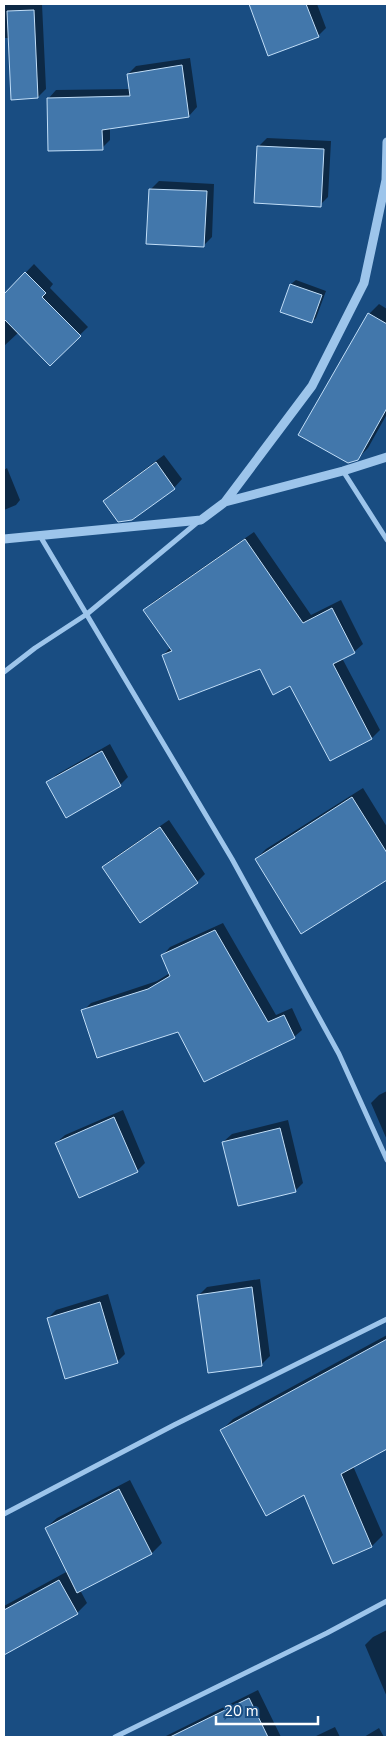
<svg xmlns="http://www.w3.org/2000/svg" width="391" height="1741" viewBox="0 0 391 1741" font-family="'Nunito Sans',sans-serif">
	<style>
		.shadow { fill: #0007 }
		.building { fill: #4277ab; stroke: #c1def8 }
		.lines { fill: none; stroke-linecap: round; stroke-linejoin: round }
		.minor { stroke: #9dc5eb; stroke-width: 5 }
		.tertiary { stroke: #9dc5eb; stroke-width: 9 }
	</style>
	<rect width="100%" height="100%" fill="#194d82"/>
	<path class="shadow" d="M 4,4 L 42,4 L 46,89 L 38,97 L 10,38 L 4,38 Z
		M 250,4 L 317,4 L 326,28 L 318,36 L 269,55 Z
		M 190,58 L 197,107 L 189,116 L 110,128 L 110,140 L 102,148 L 48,99 L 56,90 L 130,89 L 128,74 L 136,66 Z
		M 267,138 L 331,141 L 328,197 L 320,205 L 259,146 Z
		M 159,181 L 214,184 L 212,237 L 203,246 L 151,189 Z
		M 34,264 L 53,284 L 50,288 L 88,327 L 50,364 L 19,332 L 4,346 L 4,295 Z
		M 296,280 L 326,291 L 316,318 L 312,322 L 291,284 Z
		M 379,304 L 387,309 L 387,414 L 368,448 L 358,458 L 369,314 Z
		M 164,455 L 182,479 L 174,488 L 131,519 L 104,501 L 113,493 Z
		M 7,468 L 20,500 L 16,505 L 4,510 L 4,470 Z
		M 254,532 L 311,615 L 341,600 L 363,644 L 354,652 L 342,658 L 380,730 L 372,738 L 330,759 L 291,684 L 260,667 L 163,655 L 171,647 L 145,610 L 153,602 Z
		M 110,744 L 128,777 L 120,785 L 48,783 L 56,775 Z
		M 363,788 L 387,827 L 387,879 L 302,932 L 256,859 L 266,849 Z
		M 169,820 L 205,874 L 197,882 L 103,867 L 112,859 Z
		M 223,923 L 276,1015 L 292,1008 L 302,1030 L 294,1037 L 179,1030 L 83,1011 L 91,1003 L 157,981 L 170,973 L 163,955 L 170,947 Z
		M 387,1091 L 387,1140 L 371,1103 L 379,1095 Z
		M 123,1110 L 145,1163 L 137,1171 L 56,1143 L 65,1135 Z
		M 288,1120 L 303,1183 L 295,1191 L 223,1142 L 232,1134 Z
		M 260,1279 L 270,1356 L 262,1364 L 209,1372 L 199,1295 L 207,1287 Z
		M 108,1294 L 125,1354 L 117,1362 L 48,1318 L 56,1310 Z
		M 387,1335 L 387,1448 L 353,1466 L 383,1535 L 372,1546 L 334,1562 L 305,1493 L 222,1430 L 233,1419 Z
		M 130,1480 L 162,1543 L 152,1553 L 80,1590 L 87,1603 L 77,1613 L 4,1653 L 4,1606 L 68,1571 L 46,1528 L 57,1518 Z
		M 387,1630 L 387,1697 L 365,1645 L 373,1637 Z
		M 258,1690 L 281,1737 L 164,1737 Z
		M 335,1727 L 340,1737 L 314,1737 Z
		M 379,1728 L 384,1737 L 364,1737 Z"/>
	<path class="building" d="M 249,4 L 306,4 L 319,37 L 268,56 Z
		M 34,10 L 38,98 L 11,100 L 7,11 Z
		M 182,65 L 189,117 L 102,130 L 103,150 L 48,151 L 47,98 L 130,96 L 127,74 Z
		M 257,146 L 324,149 L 321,207 L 254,203 Z
		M 149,189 L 207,191 L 204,247 L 146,244 Z
		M 25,272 L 46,293 L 42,297 L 81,336 L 50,366 L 4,319 L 4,294 Z
		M 290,284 L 322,295 L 312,323 L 280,312 Z
		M 368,313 L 387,324 L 387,408 L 358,460 L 348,463 L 298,435 Z
		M 156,462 L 175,489 L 132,520 L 118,522 L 103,501 Z
		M 245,539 L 303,623 L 332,608 L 355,653 L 333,664 L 372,739 L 330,761 L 290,686 L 273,695 L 260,669 L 179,700 L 162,655 L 172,651 L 143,610 Z
		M 102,751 L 121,786 L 66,818 L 46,782 Z
		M 352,797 L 387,853 L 387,880 L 301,934 L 255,859 Z
		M 160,827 L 198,883 L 140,923 L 102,867 Z
		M 215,930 L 268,1022 L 284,1015 L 295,1038 L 204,1082 L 178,1032 L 97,1058 L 81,1010 L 148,989 L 170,976 L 161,955 Z
		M 114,1117 L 138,1172 L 79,1198 L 55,1143 Z
		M 280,1128 L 296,1192 L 238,1206 L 222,1142 Z
		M 252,1287 L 262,1366 L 208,1373 L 197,1295 Z
		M 100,1302 L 118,1363 L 65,1379 L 47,1318 Z
		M 387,1339 L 387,1449 L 341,1474 L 372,1547 L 333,1564 L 304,1495 L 266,1516 L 220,1430 Z
		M 119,1489 L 152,1554 L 77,1593 L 45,1528 Z
		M 59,1580 L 78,1614 L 4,1655 L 4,1610 Z
		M 249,1698 L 268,1737 L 170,1737 L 221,1712 Z"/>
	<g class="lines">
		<path class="minor" d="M 343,471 L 387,540
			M 40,536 L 232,859 L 339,1054 L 387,1160
			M 4,672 L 35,648 L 87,614 L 199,521
			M 4,1514 L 174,1425 L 387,1319
			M 115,1737 L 327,1633 L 387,1601"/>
		<path class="tertiary" d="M 225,502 L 343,471 L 387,457
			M 4,539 L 201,520 L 225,502 L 312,386 L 364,283 L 386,180 L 387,142"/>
	</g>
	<rect width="391" height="1741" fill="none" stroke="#ffffff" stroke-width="10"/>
	<path d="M216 1716v8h102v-8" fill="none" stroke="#ffffff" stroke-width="2.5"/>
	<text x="224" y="1716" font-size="15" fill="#ffffff" stroke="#194d82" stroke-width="4" paint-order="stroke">20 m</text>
</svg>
